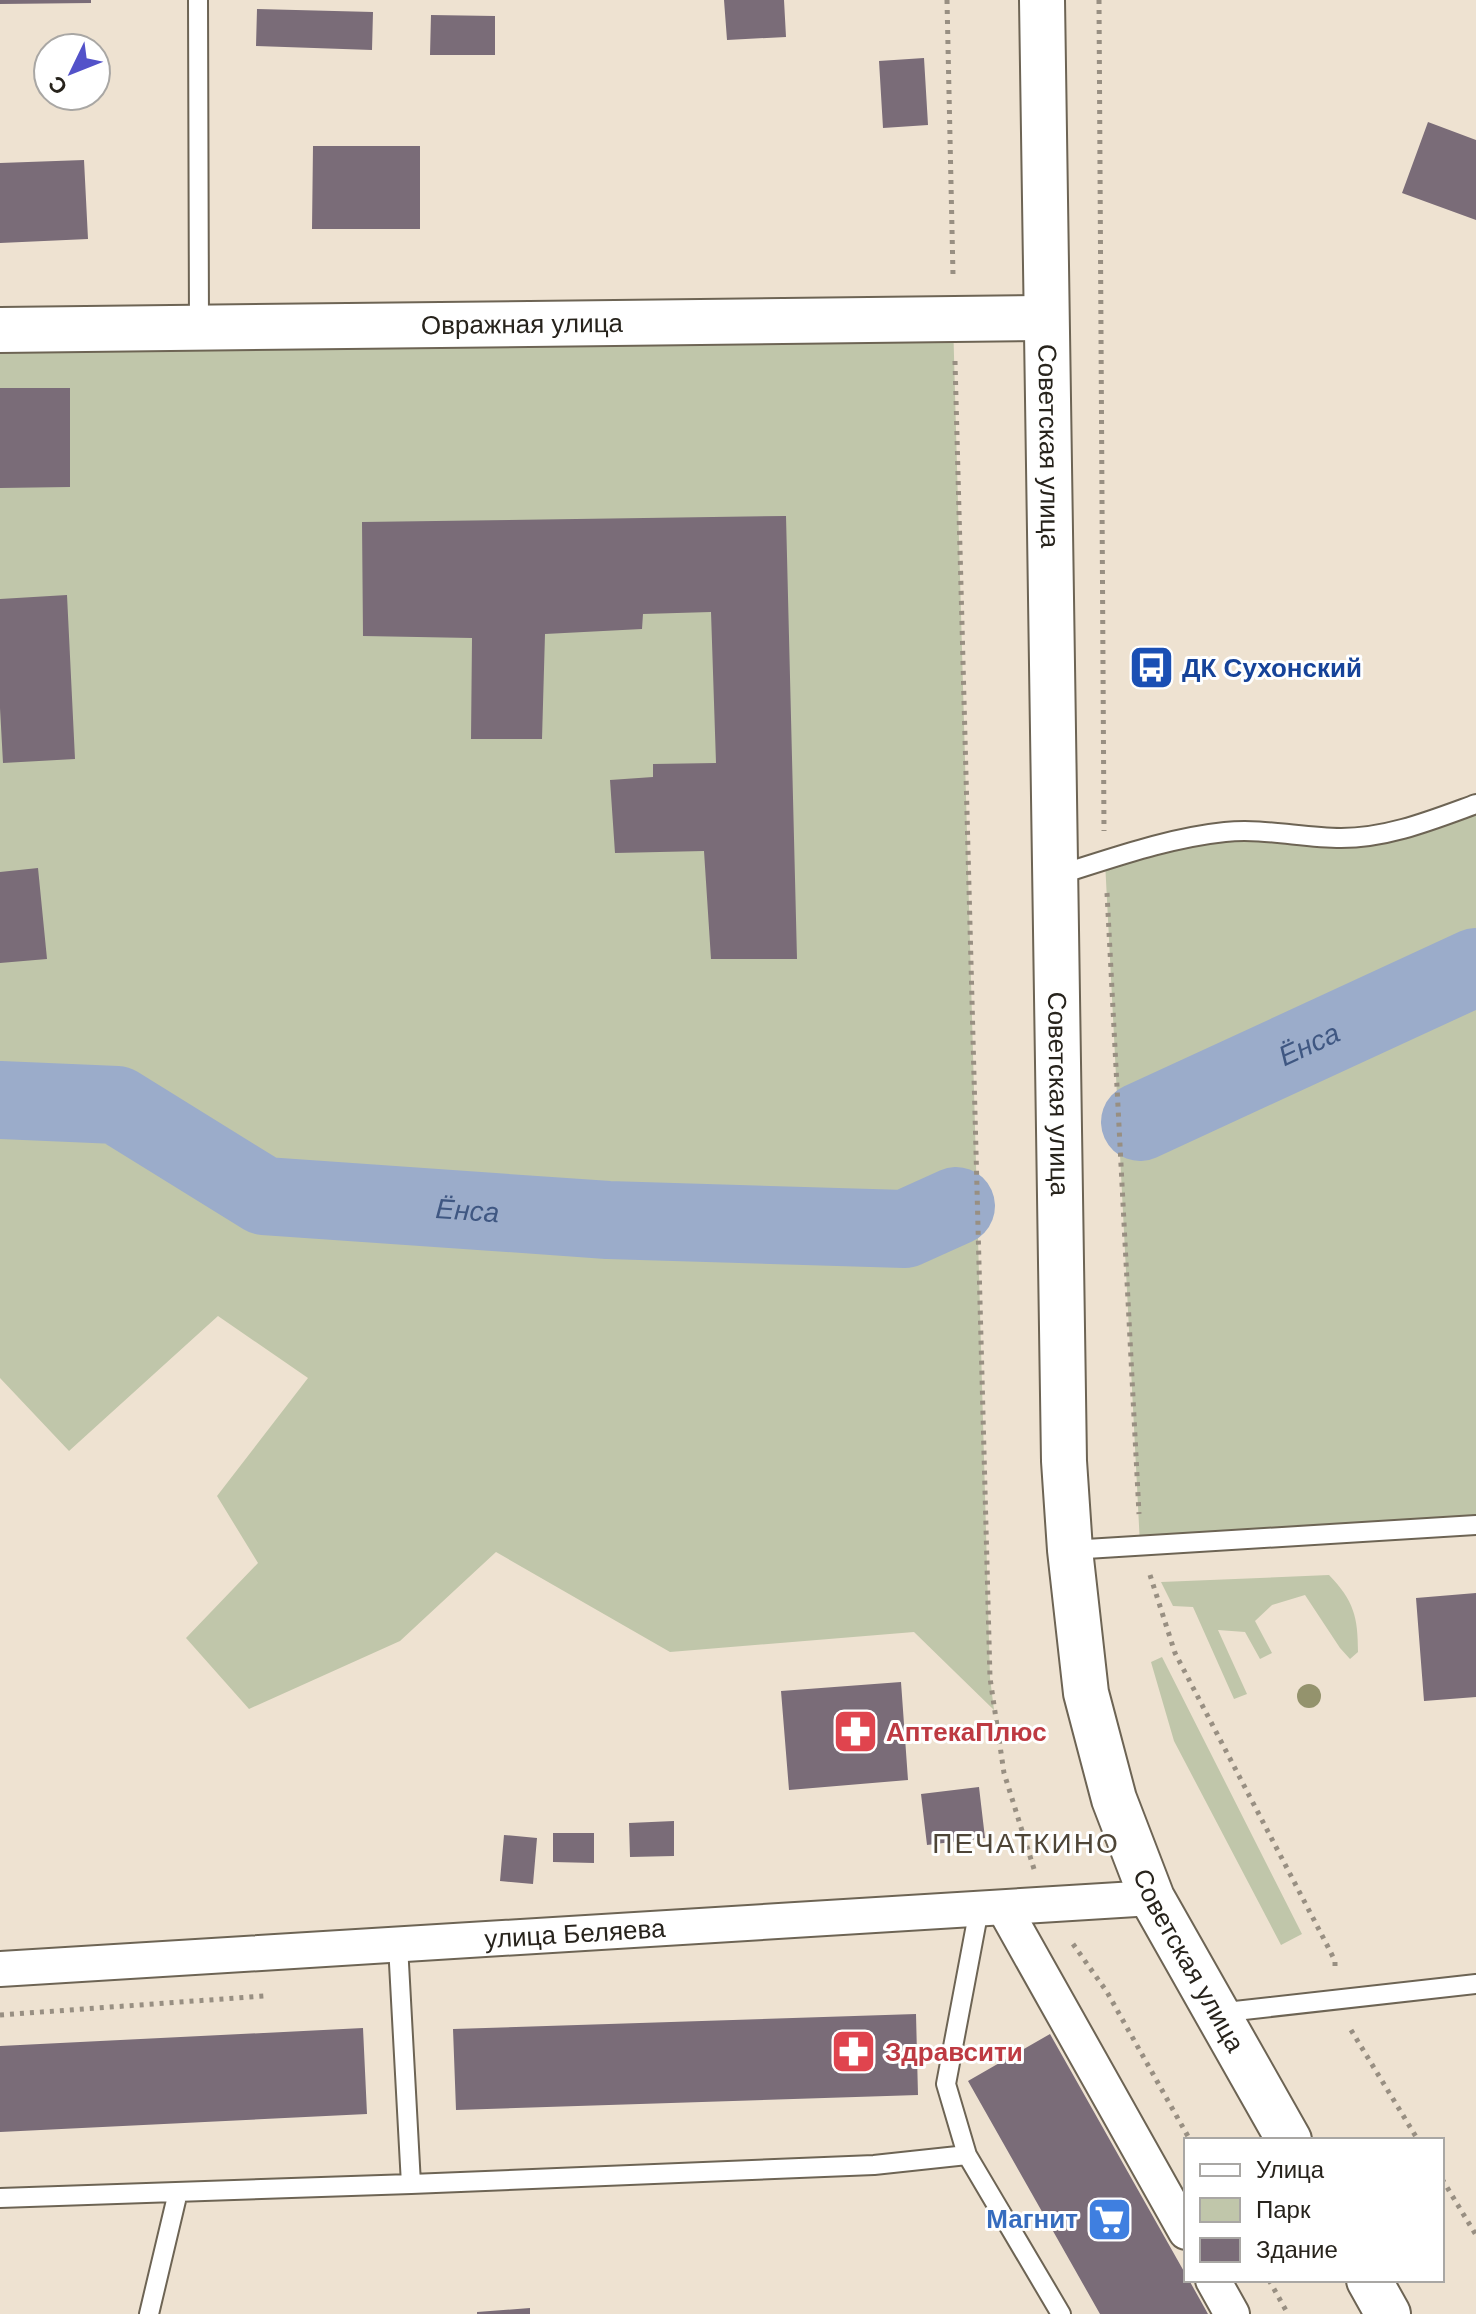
<svg xmlns="http://www.w3.org/2000/svg" width="1476" height="2314" viewBox="0 0 1476 2314" font-family="Helvetica,sans-serif">
	<style>
		.green { fill: #c0c6aa }
		.lines { fill: none; stroke-linecap: round; stroke-linejoin: round }
		.river { stroke: #9bacca; stroke-width: 78 }
		.building { fill: #7a6c78 }
		.lane-casing { stroke: #6d6454; stroke-width: 22 }
		.street-casing { stroke: #6d6454; stroke-width: 38 }
		.secondary-casing { stroke: #6d6454; stroke-width: 48 }
		.path { stroke: #988f82; stroke-width: 5; stroke-dasharray: 4 6; stroke-linecap: butt }
		.lane { stroke: #fff; stroke-width: 18 }
		.street { stroke: #fff; stroke-width: 34 }
		.secondary { stroke: #fff; stroke-width: 44 }
		.tree { fill: #94936d }
		.labels { text-anchor: middle; stroke-width: 6; stroke-linejoin: round; paint-order: stroke }
		.street-label { font-size: 26px; fill: #27231c; stroke: #fff }
		.transit-label { font-size: 26px; font-weight: bold; fill: #164399; stroke: #fff; text-anchor: start }
		.health-label { font-size: 26px; font-weight: bold; fill: #be3a42; stroke: #fff; text-anchor: start }
		.shop-label { font-size: 26px; font-weight: bold; fill: #366cbe; stroke: #fff; text-anchor: end }
		.water-label { font-size: 28px; font-style: italic; fill: #3f5782; stroke: #fff }
		.neighbourhood-label { font-size: 28px; letter-spacing: 2px; fill: #4e4537; stroke: #fff }
	</style>
	<rect width="100%" height="100%" fill="#eee2d1"/>
	<path class="green" d="M 953,319 L 990,1678 L 994,1710 L 914,1632 L 670,1652 L 496,1552 L 400,1641 L 249,1709 L 186,1638 L 258,1563 L 217,1496 L 308,1378 L 218,1316 L 69,1451 L 0,1378 L 0,330 Z
		M 1476,804 L 1476,1523 L 1140,1545 L 1105,861 L 1183,839 L 1341,838 Z
		M 1329,1575 C 1354,1601 1358,1617 1358,1652 L 1350,1659 L 1340,1648 L 1305,1595 L 1272,1605 L 1255,1621 L 1272,1653 L 1260,1659 L 1245,1632 L 1218,1630 L 1247,1694 L 1234,1699 L 1193,1607 L 1173,1606 L 1161,1582 Z
		M 1162,1657 L 1302,1934 L 1281,1945 L 1174,1741 L 1151,1662 Z"/>
	<g class="lines">
		<g class="river">
			<path id="s1" d="M 0,1100 L 117,1105 L 264,1196 L 608,1220 L 905,1229 L 956,1206"/>
			<path id="s2" d="M 1140,1122 L 1476,967"/>
		</g>
	</g>
	<path class="building" d="M 0,0 L 91,0 L 91,3 L 0,4 Z
		M 724,0 L 784,0 L 786,37 L 727,40 Z
		M 257,9 L 373,12 L 372,50 L 256,46 Z
		M 431,15 L 495,16 L 495,55 L 430,55 Z
		M 924,58 L 928,125 L 883,128 L 879,61 Z
		M 1428,122 L 1476,140 L 1476,220 L 1402,193 Z
		M 313,146 L 420,146 L 420,229 L 312,229 Z
		M 84,160 L 88,239 L 0,243 L 0,163 Z
		M 0,388 L 70,388 L 70,487 L 0,488 Z
		M 786,516 L 797,959 L 711,959 L 704,851 L 615,853 L 610,780 L 653,777 L 653,764 L 716,763 L 711,612 L 643,614 L 642,629 L 545,634 L 542,739 L 471,739 L 472,638 L 363,636 L 362,522 Z
		M 67,595 L 75,759 L 3,763 L 0,708 L 0,599 Z
		M 38,868 L 47,959 L 0,963 L 0,872 Z
		M 1476,1593 L 1476,1697 L 1424,1701 L 1416,1598 Z
		M 901,1682 L 908,1780 L 789,1790 L 781,1691 Z
		M 979,1787 L 985,1838 L 927,1845 L 921,1794 Z
		M 674,1821 L 674,1856 L 630,1857 L 629,1823 Z
		M 553,1833 L 594,1833 L 594,1863 L 553,1862 Z
		M 504,1835 L 537,1838 L 533,1884 L 500,1881 Z
		M 916,2014 L 918,2095 L 456,2110 L 453,2029 Z
		M 363,2028 L 367,2114 L 0,2132 L 0,2046 Z
		M 1050,2034 L 1186,2275 L 1186,2280 L 1189,2280 L 1208,2314 L 1100,2314 L 968,2081 Z
		M 530,2308 L 530,2314 L 477,2314 L 477,2312 Z"/>
	<g class="lines">
		<defs>
			<path id="lane" d="M 198,0 L 199,328
				M 1055,876 C 1110,859 1167,838 1225,832 C 1264,828 1302,838 1341,838 C 1388,838 1432,820 1476,804
				M 1070,1550 L 1476,1525
				M 398,1945 L 411,2184 L 874,2165 L 967,2155 L 1061,2314
				M 1217,2013 L 1476,1984
				M 967,2155 L 946,2084 L 979,1909
				M 0,2198 L 411,2184
				M 149,2314 L 178,2192"/>
			<g id="street">
				<path d="M 1004,1908 L 1186,2232"/>
				<path id="s3" d="M 0,1969 L 1152,1898"/>
				<path d="M 1213,2280 L 1232,2314"/>
			</g>
			<g id="secondary">
				<path id="s4" d="M 1042,0 L 1064,1461 L 1070,1550 L 1086,1693 L 1114,1799 L 1152,1898 L 1289,2140"/>
				<path id="s5" d="M 0,330 L 1046,318"/>
				<path d="M 1369,2280 L 1388,2314"/>
			</g>
		</defs>
		<use href="#lane" class="lane-casing"/>
		<use href="#street" class="street-casing"/>
		<use href="#secondary" class="secondary-casing"/>
		<path class="path" d="M 947,0 L 953,275
			M 1099,0 L 1104,831
			M 955,361 L 990,1678 L 1004,1773 L 1034,1869
			M 1107,893 L 1139,1514
			M 1150,1575 L 1175,1653 L 1327,1945 L 1335,1961 L 1335,1969
			M 1073,1944 L 1107,1992 L 1190,2140
			M 0,2015 L 264,1996
			M 1351,2030 L 1418,2140
			M 1442,2179 L 1476,2235
			M 1269,2280 L 1288,2314"/>
		<use href="#lane" class="lane"/>
		<use href="#street" class="street"/>
		<use href="#secondary" class="secondary"/>
	</g>
	<circle class="tree" cx="1309" cy="1696" r="12"/>
	<defs>
		<symbol id="bus-square" viewBox="-11 -11 22 22"><rect x="-9" y="-9" width="18" height="18" rx="4" fill="#1a4fb4" stroke="#fff"/><path d="M-5-6H5V4H4V6H2V4H-2V6H-4V4H-5ZM-3.5-4V0h7V-4ZM-3.5 1.2v1.5H-2V1.2ZM2 1.2v1.5H3.5V1.2Z" fill="#fff"/></symbol>
		<symbol id="pharmacy-square" viewBox="-11 -11 22 22"><rect x="-9" y="-9" width="18" height="18" rx="4" fill="#e0444e" stroke="#fff"/><path d="M-2-6h4v4h4v4h-4v4h-4v-4h-4v-4h4Z" fill="#fff"/></symbol>
		<symbol id="supermarket-square" viewBox="-11 -11 22 22"><rect x="-9" y="-9" width="18" height="18" rx="4" fill="#3f7fe0" stroke="#fff"/><path d="M-6-5.5h2.5l.6 2H6L4.5 2H-2.5L-4.4-4H-6ZM-1.5 3.2a1.3 1.3 0 1 0 .1 0ZM3 3.2a1.3 1.3 0 1 0 .1 0Z" fill="#fff"/></symbol>
	</defs>
	<g fill-rule="evenodd">
		<use href="#bus-square" x="1126" y="642" width="51" height="51"/>
		<use href="#pharmacy-square" x="830" y="1706" width="51" height="51"/>
		<use href="#pharmacy-square" x="828" y="2026" width="51" height="51"/>
		<use href="#supermarket-square" x="1084" y="2194" width="51" height="51"/>
	</g>
	<g class="labels">
		<g class="street-label">
			<text dy="9" stroke="none"><textPath href="#s5" startOffset="522">Овражная улица</textPath></text>
			<text dy="9" stroke="none"><textPath href="#s4" startOffset="446">Советская улица</textPath></text>
			<text dy="9" stroke="none"><textPath href="#s4" startOffset="1094">Советская улица</textPath></text>
			<text dy="9" stroke="none"><textPath href="#s3" startOffset="576">улица Беляева</textPath></text>
			<text dy="9" stroke="none"><textPath href="#s4" startOffset="1982">Советская улица</textPath></text>
		</g>
		<g class="transit-label">
			<text x="1182" y="677">ДК Сухонский</text>
		</g>
		<g class="health-label">
			<text x="886" y="1741">АптекаПлюс</text>
			<text x="885" y="2061">Здравсити</text>
		</g>
		<g class="shop-label">
			<text x="1078" y="2228">Магнит</text>
		</g>
		<g class="water-label">
			<text dy="10" stroke="none"><textPath href="#s2" startOffset="186">Ёнса</textPath></text>
			<text dy="10" stroke="none"><textPath href="#s1" startOffset="494">Ёнса</textPath></text>
		</g>
		<g class="neighbourhood-label">
			<text x="1026" y="1853">ПЕЧАТКИНО</text>
		</g>
	</g>
	<rect x="1184" y="2138" width="260" height="144" fill="#ffffff" stroke="#a9a7a4" stroke-width="2"/>
	<rect x="1200" y="2164" width="40" height="12" fill="#ffffff" stroke="#a9a7a4" stroke-width="2"/>
	<text x="1256" y="2178" font-size="24" fill="#27231c">Улица</text>
	<rect x="1200" y="2198" width="40" height="24" fill="#c0c6aa" stroke="#a9a7a4" stroke-width="2"/>
	<text x="1256" y="2218" font-size="24" fill="#27231c">Парк</text>
	<rect x="1200" y="2238" width="40" height="24" fill="#7a6c78" stroke="#a9a7a4" stroke-width="2"/>
	<text x="1256" y="2258" font-size="24" fill="#27231c">Здание</text>
	<g transform="translate(72 72) rotate(227)"><circle r="38" fill="#ffffff" stroke="#a9a7a4" stroke-width="2"/>
	<path d="M0-6L14 30L0 20L-14 30Z" fill="#5352c9"/>
	<text y="-12" font-size="22" font-weight="bold" text-anchor="middle" fill="#27231c">С</text>
	</g>
</svg>
